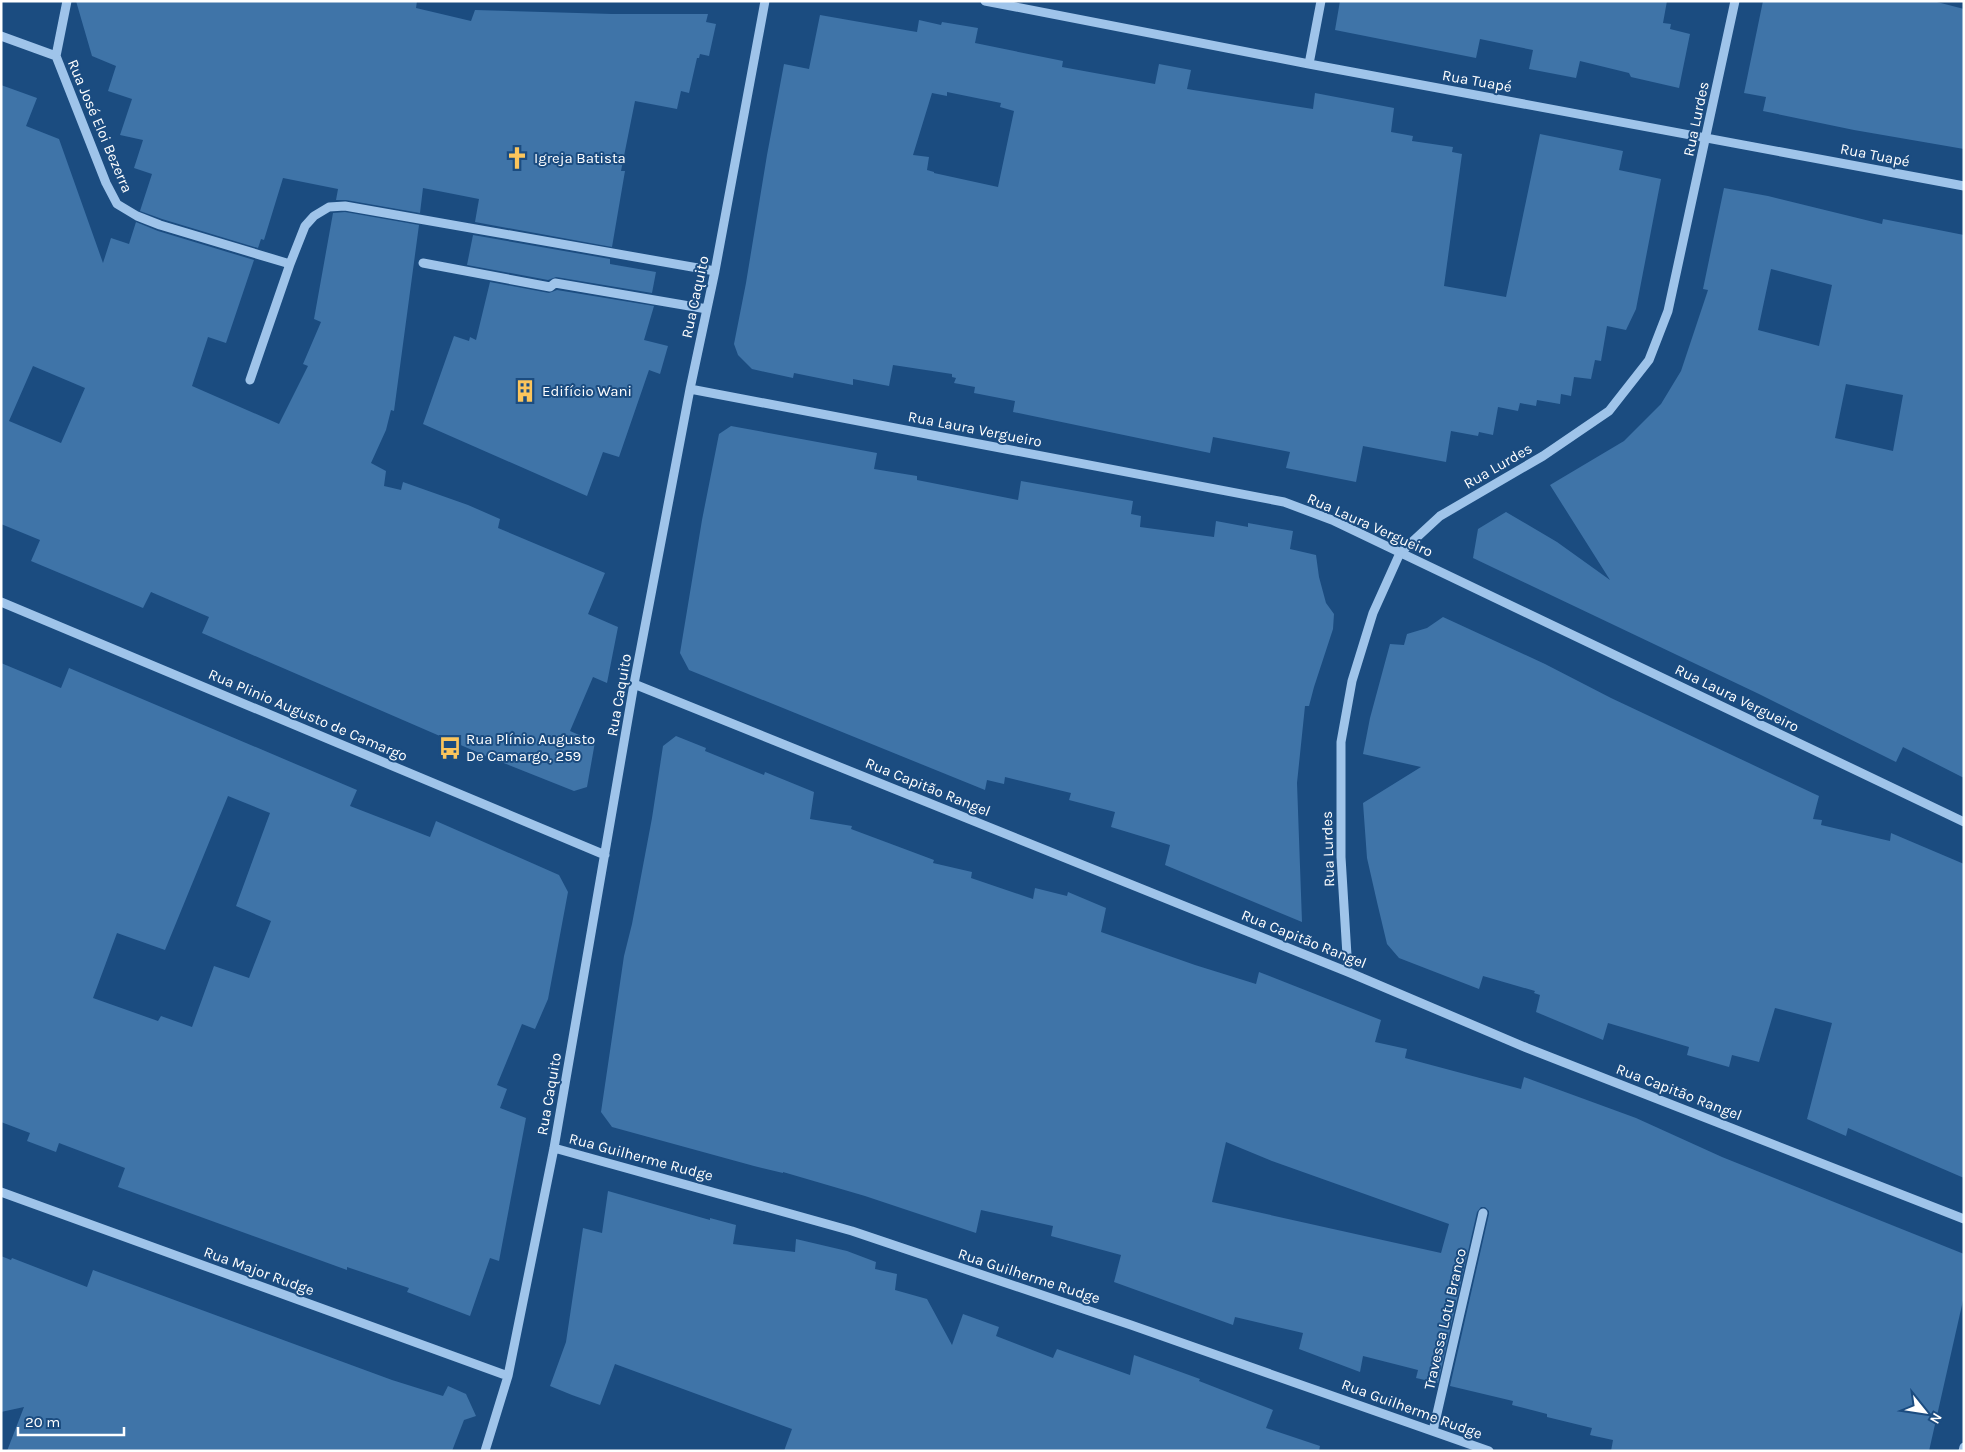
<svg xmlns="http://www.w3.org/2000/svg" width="1965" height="1452" viewBox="0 0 1965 1452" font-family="Karla,sans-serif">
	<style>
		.building { fill: #3f74a8; fill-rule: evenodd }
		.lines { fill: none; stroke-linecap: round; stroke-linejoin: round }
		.minor { stroke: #9fc4ea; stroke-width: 9 }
		.labels { text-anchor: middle; stroke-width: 4; stroke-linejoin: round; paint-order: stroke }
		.street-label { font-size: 15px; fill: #fff; stroke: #1b4c80 }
		.poi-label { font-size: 15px; fill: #fff; stroke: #1b4c80; text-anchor: start }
	</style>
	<rect width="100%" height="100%" fill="#1b4c80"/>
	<path class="building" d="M 76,1 L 417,1 L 416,8 L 471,21 L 475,10 L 612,14 L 708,14 L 706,22 L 716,24 L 709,56 L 700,54 L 699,58 L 697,58 L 689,93 L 681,91 L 677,109 L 635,101 L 621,171 L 625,171 L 612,247 L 475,222 L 479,199 L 423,188 L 420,213 L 346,200 L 336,200 L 338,189 L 283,178 L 264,240 L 261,239 L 258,248 L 162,219 L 140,211 L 152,174 L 134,168 L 143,140 L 120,135 L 132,99 L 108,91 L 116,66 L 92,56 Z
		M 1340,1 L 1667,1 L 1663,23 L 1671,24 L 1670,29 L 1690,34 L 1679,88 L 1631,77 L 1629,73 L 1580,61 L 1576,78 L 1529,69 L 1533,50 L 1480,39 L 1476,58 L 1335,30 Z
		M 1763,1 L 1933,1 L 1964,9 L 1964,149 L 1854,130 L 1763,111 L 1766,97 L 1744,93 Z
		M 820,15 L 911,31 L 917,32 L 919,20 L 941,25 L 942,22 L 978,28 L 975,43 L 1063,61 L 1062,67 L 1155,84 L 1159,64 L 1191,70 L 1187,89 L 1313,109 L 1315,93 L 1394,108 L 1391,132 L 1413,136 L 1412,141 L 1453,147 L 1452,152 L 1462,154 L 1444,286 L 1506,297 L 1540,134 L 1623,151 L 1619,170 L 1661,179 L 1636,309 L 1626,330 L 1607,326 L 1601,361 L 1595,360 L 1591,379 L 1574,377 L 1571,396 L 1561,394 L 1560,404 L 1537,400 L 1536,406 L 1520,403 L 1518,411 L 1498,407 L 1493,435 L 1479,432 L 1478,436 L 1451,431 L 1446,462 L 1363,446 L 1356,482 L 1286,468 L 1290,452 L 1213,437 L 1210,453 L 1013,412 L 1015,401 L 974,393 L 975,387 L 954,383 L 956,378 L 952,377 L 952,374 L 893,365 L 889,386 L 853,379 L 853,385 L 794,373 L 793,378 L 752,369 L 738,355 L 734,344 L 746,283 L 767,155 L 784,64 L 809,69 ZM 947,92 L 1001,103 L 1000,107 L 1014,111 L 998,187 L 934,173 L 934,172 L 927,170 L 929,157 L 913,155 L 932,93 L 947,96 Z
		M 1,85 L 37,98 L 26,126 L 59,139 L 103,263 L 111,238 L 129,244 L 136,222 L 158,231 L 254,260 L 226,343 L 208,337 L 192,386 L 279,424 L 308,366 L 303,364 L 321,322 L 314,319 L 333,213 L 345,212 L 419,225 L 394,411 L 391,410 L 386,430 L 371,463 L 386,471 L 384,486 L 401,490 L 403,482 L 468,505 L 500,519 L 498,528 L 605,573 L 588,614 L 618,627 L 607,683 L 593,677 L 570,731 L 595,742 L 587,787 L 574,791 L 486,756 L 202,633 L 209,617 L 151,592 L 143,608 L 31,561 L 40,540 L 1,524 ZM 33,366 L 85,388 L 61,443 L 9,421 Z
		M 1724,188 L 1768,196 L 1882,224 L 1883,219 L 1964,235 L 1964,778 L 1903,747 L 1896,762 L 1759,694 L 1473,558 L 1478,529 L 1506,512 L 1557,542 L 1610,580 L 1550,485 L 1624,441 L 1661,404 L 1681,371 L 1708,290 L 1703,289 ZM 1771,269 L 1832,285 L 1819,346 L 1758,330 ZM 1846,384 L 1903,395 L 1893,451 L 1835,438 Z
		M 473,235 L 610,259 L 610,264 L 656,272 L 652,293 L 556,277 L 548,280 L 467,265 Z
		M 490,282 L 549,293 L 557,290 L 654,306 L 644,340 L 668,346 L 660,374 L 649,370 L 619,457 L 603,452 L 587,496 L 423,424 L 454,336 L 469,341 L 470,337 L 476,340 Z
		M 731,426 L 877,453 L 874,469 L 917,476 L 917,480 L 1018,500 L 1021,481 L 1133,501 L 1131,514 L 1141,516 L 1140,527 L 1214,537 L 1216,521 L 1248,527 L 1248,523 L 1293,531 L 1290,549 L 1316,555 L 1319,577 L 1326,603 L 1334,614 L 1333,629 L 1314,687 L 1309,706 L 1305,706 L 1297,783 L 1302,922 L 1165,865 L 1170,845 L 1111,827 L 1115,812 L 1069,800 L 1071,793 L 1005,777 L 1004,784 L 987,780 L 985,790 L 689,670 L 680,653 L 702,520 L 719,434 Z
		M 1443,617 L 1545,664 L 1611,698 L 1819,796 L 1813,819 L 1822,820 L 1821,825 L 1890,841 L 1891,833 L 1964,864 L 1964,1178 L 1848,1128 L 1846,1136 L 1807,1119 L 1832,1023 L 1775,1008 L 1759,1062 L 1732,1055 L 1729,1067 L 1687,1055 L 1689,1047 L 1608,1023 L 1603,1040 L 1536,1012 L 1540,995 L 1534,993 L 1535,991 L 1483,976 L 1479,989 L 1399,958 L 1387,944 L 1377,902 L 1367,858 L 1363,803 L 1421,767 L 1363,754 L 1370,718 L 1390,644 L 1404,645 L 1407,634 L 1427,628 Z
		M 1,663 L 61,688 L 69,668 L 357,790 L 350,806 L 430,837 L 436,821 L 559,875 L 568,892 L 548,999 L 535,1029 L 522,1024 L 497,1085 L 507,1089 L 500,1108 L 526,1118 L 499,1261 L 490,1258 L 470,1316 L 407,1292 L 409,1288 L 347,1267 L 347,1270 L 118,1187 L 125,1168 L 59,1143 L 56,1152 L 27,1141 L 30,1133 L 1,1122 ZM 228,796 L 270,813 L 236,906 L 271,921 L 249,978 L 214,966 L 192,1027 L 161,1016 L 158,1021 L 93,998 L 117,933 L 165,950 Z
		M 676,736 L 706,748 L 705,751 L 764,775 L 765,772 L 814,792 L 810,819 L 852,826 L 851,829 L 934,860 L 933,863 L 972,872 L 971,878 L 1033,899 L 1035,888 L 1067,896 L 1068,892 L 1106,908 L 1101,932 L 1195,965 L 1256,984 L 1259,972 L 1381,1020 L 1375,1042 L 1407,1049 L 1405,1058 L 1521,1089 L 1524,1077 L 1636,1118 L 1722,1157 L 1964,1254 L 1964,1296 L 1929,1451 L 1611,1451 L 1613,1440 L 1590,1435 L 1592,1428 L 1547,1417 L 1547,1414 L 1512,1405 L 1513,1401 L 1450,1386 L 1489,1214 L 1489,1211 L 1485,1207 L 1481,1207 L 1477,1212 L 1438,1383 L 1416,1378 L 1418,1370 L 1363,1356 L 1360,1372 L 1299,1349 L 1303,1333 L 1235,1317 L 1233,1325 L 1114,1282 L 1121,1255 L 1051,1236 L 1053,1226 L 981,1210 L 976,1233 L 865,1196 L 783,1172 L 783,1173 L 754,1166 L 612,1127 L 601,1112 L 624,956 L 632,924 L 652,818 L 663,746 ZM 1226,1142 L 1272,1161 L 1449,1224 L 1441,1253 L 1212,1202 Z
		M 608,1191 L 710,1220 L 710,1218 L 736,1225 L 733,1244 L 795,1252 L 796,1239 L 847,1251 L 876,1262 L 875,1269 L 897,1274 L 895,1290 L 927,1299 L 952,1345 L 963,1314 L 999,1327 L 996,1336 L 1053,1358 L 1057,1349 L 1130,1375 L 1134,1355 L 1200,1379 L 1199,1381 L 1273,1410 L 1266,1428 L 1320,1446 L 1319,1451 L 784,1451 L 792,1429 L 615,1364 L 600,1405 L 572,1395 L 550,1386 L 566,1342 L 583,1228 L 602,1233 Z
		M 1,1256 L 11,1260 L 12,1258 L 87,1287 L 93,1270 L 392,1380 L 443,1396 L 448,1386 L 466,1394 L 476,1416 L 464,1420 L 452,1451 L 7,1451 L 24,1407 L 1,1412 Z"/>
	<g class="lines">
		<path class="minor" d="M 985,1 L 1309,64 L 1964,186
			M 1,36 L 56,56
			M 56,56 L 106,183 L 117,204 L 137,216 L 160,225 L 290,264
			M 56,56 L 67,1
			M 1309,64 L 1321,1
			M 423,263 L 550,287 L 555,283 L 707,309
			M 250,380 L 290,264 L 305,226 L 314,216 L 329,207 L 345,206 L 715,271
			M 690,389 L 1284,502 L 1332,520 L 1964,822
			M 1,602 L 605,855
			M 634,684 L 1348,972 L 1527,1048 L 1964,1219
			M 1348,972 L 1341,857 L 1341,742 L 1352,681 L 1373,613 L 1400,553 L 1440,516 L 1543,456 L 1609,411 L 1649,360 L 1668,311 L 1735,1
			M 554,1148 L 852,1231 L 1131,1325 L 1489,1451
			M 1,1192 L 508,1376
			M 1433,1431 L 1483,1213
			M 485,1451 L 508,1376 L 554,1148 L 634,684 L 690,389 L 715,271 L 765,1
			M 1963,1451 L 1964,1447"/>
	</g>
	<defs>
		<symbol id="church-bare" viewBox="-9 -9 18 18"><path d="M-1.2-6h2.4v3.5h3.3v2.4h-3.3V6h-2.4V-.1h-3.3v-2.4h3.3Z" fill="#fbc55c" stroke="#1b4c80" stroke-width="2.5" paint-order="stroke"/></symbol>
		<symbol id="building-bare" viewBox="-9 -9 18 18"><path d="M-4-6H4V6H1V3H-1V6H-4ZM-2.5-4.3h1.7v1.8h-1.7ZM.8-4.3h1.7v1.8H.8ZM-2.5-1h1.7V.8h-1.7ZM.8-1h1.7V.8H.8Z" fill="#fbc55c" stroke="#1b4c80" stroke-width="2.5" paint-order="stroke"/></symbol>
		<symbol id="bus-bare" viewBox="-9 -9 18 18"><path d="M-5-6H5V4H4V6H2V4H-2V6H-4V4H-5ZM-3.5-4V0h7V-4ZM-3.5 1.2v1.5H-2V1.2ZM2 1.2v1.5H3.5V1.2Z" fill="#fbc55c" stroke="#1b4c80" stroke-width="2.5" paint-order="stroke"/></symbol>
	</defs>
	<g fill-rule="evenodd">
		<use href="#church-bare" x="501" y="142" width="32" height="32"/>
		<use href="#building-bare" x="509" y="375" width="32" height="32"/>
		<use href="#bus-bare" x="434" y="732" width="32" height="32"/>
	</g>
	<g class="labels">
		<g class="street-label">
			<text transform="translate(1477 81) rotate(10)" y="5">Rua Tuapé</text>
			<text transform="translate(1696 119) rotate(-78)" y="5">Rua Lurdes</text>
			<text transform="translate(100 126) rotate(67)" y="5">Rua José Eloi Bezerra</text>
			<text transform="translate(1875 155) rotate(11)" y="5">Rua Tuapé</text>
			<text transform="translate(695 297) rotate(-78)" y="5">Rua Caquito</text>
			<text transform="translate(975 429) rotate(11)" y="5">Rua Laura Vergueiro</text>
			<text transform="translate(1498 466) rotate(-30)" y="5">Rua Lurdes</text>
			<text transform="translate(1370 525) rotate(24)" y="5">Rua Laura Vergueiro</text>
			<text transform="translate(619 695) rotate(-80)" y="5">Rua Caquito</text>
			<text transform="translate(1737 698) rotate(26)" y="5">Rua Laura Vergueiro</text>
			<text transform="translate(308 715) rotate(23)" y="5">Rua Plinio Augusto de Camargo</text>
			<text transform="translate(928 787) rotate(22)" y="5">Rua Capitão Rangel</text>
			<text transform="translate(1328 849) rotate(-92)" y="5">Rua Lurdes</text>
			<text transform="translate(1304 939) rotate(22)" y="5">Rua Capitão Rangel</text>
			<text transform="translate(1679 1092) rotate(21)" y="5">Rua Capitão Rangel</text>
			<text transform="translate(549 1094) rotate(-80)" y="5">Rua Caquito</text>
			<text transform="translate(641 1157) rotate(15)" y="5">Rua Guilherme Rudge</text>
			<text transform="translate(259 1271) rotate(20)" y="5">Rua Major Rudge</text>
			<text transform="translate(1029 1276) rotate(18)" y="5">Rua Guilherme Rudge</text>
			<text transform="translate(1445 1319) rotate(-77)" y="5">Travessa Lotu Branco</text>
			<text transform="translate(1412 1409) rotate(20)" y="5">Rua Guilherme Rudge</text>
		</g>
		<g class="poi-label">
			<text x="534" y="163">Igreja Batista</text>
			<text x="542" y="396">Edifício Wani</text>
			<text x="466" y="744">Rua Plínio Augusto<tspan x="466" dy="17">De Camargo, 259</tspan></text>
		</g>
	</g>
	<rect width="1965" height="1452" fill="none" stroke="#ffffff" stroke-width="5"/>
	<g transform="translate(1925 1412) rotate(120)" stroke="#1b4c80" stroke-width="4" paint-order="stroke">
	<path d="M0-4L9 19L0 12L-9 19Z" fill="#ffffff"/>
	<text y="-8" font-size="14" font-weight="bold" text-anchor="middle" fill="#ffffff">N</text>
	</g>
	<path d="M18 1427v8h106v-8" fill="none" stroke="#ffffff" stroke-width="2.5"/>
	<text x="25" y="1427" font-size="15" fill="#ffffff" stroke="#1b4c80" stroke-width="4" paint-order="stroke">20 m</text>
</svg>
